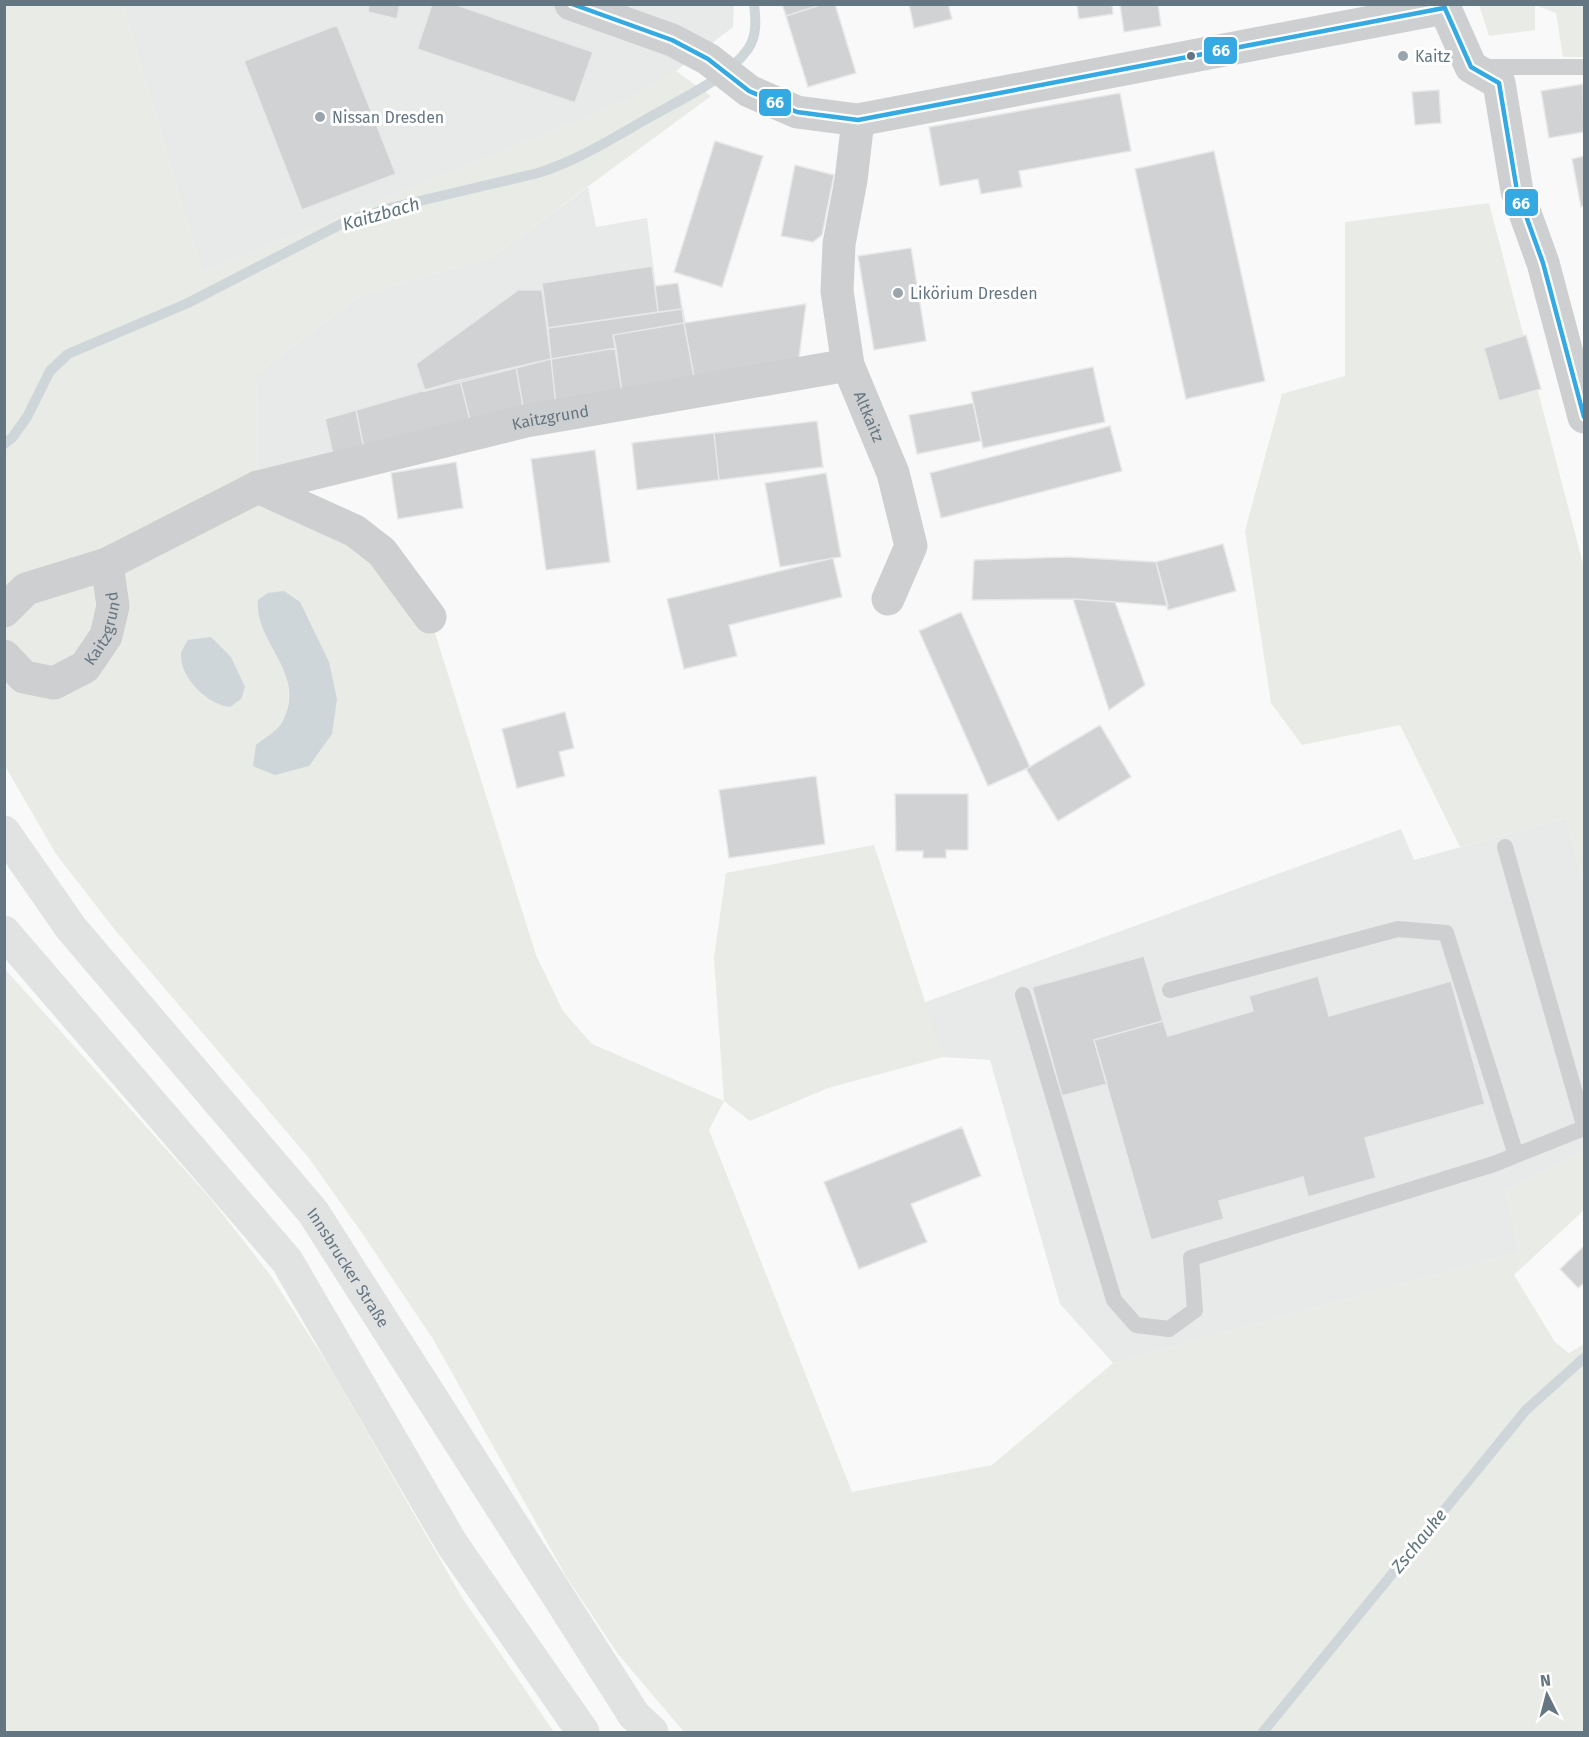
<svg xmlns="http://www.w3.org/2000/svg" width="1589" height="1737" viewBox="0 0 1589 1737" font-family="'Fira Sans',sans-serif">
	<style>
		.built { fill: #e8e9e9 }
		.green { fill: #e8ebe6; fill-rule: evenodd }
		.water { fill: #ced6d9 }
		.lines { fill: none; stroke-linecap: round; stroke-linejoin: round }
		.stream { stroke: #ced6d9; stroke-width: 10 }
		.building { fill: #d0d2d3; stroke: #e8e8e8; stroke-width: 1.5 }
		.lane { stroke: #cecfd0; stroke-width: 16 }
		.street { stroke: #cecfd0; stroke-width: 33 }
		.primary { stroke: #e1e2e2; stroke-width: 33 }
		.bus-1-casing { stroke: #fff; stroke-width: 9 }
		.bus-1 { stroke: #35a9e1; stroke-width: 4.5 }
		.bus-dot { fill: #657683; stroke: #fff; stroke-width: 2 }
		.poi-dot { fill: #99a4ac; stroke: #fff; stroke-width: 2 }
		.labels { text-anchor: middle; stroke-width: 6; stroke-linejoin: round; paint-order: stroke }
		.poi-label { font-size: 16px; fill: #657683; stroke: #fff; text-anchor: start }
		.street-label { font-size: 16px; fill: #657683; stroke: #fff }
		.water-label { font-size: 18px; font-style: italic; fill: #60757c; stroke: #fff }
		.line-badge { stroke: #fff; stroke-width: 2 }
		.badge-label { font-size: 16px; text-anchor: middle; font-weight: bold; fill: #fff }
	</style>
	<rect width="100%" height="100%" fill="#f9f9f9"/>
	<path class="built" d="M 734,4 L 733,27 L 676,71 L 627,101 L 202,273 L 123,5 Z
		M 588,187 L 596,227 L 647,218 L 659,309 L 683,307 L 697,384 L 258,487 L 257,373 L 361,295 L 492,257 Z
		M 1566,818 L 1584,885 L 1584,1152 L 1506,1191 L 1520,1252 L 1113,1363 L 1060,1304 L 990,1060 L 943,1057 L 923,1003 L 1401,829 L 1414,860 Z"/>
	<path class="green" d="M 4,5 L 123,5 L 202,273 L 627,101 L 676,71 L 711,96 L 492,257 L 361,295 L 257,373 L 258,487 L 355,531 L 430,617 L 536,955 L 563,1011 L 592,1044 L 724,1101 L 714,958 L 726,873 L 874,845 L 943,1057 L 828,1088 L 750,1121 L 724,1101 L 709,1130 L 852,1492 L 992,1465 L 1113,1363 L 1520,1252 L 1506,1191 L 1584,1152 L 1584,1210 L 1514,1275 L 1555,1342 L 1569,1353 L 1584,1344 L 1584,1732 L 684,1732 L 618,1654 L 567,1578 L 433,1339 L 362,1233 L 308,1157 L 115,930 L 56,854 L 5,766 ZM 257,616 L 332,734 L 256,746 C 263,739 276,732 281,724 C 303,687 275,648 257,616 Z
		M 1479,5 L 1535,5 L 1535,30 L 1489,36 Z
		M 1535,5 L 1584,5 L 1584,57 L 1563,57 L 1556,13 Z
		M 1489,203 L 1584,568 L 1584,885 L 1566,818 L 1460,847 L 1400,725 L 1302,745 L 1271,703 L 1245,531 L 1282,394 L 1345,376 L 1345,222 Z
		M 4,968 L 210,1198 L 271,1276 L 332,1371 L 461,1596 L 554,1732 L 5,1732 Z"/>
	<path class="water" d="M 284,591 L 300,602 L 329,662 L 337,699 L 332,734 L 309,766 L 275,775 L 253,766 L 256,745 C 263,739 276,732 281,724 C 310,673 254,645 258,600 L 268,593 Z
		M 211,637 L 231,657 L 245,687 L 241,699 L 230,707 C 209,705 182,680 181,657 C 180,652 185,645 188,640 Z"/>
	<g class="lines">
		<path class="stream" d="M 4,444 L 12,438 L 27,417 L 50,371 L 68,354 L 188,303 L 347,221 L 394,207 L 538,173 C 579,160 613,138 650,117 C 681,99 727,79 748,49 C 757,36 756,20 754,4
			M 1263,1732 L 1526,1410 L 1584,1358"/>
	</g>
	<path class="building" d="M 369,4 L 400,4 L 397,19 L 368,12 Z
		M 432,4 L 454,4 L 593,52 L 575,103 L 417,49 Z
		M 782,4 L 823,4 L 786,16 Z
		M 823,4 L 835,4 L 856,73 L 808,87 L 786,16 Z
		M 909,4 L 948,4 L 952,19 L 914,28 Z
		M 1077,4 L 1112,4 L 1113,14 L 1079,19 Z
		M 1120,4 L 1158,4 L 1161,26 L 1124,32 Z
		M 337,25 L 396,174 L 302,210 L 244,61 Z
		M 1583,84 L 1584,132 L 1549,138 L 1541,91 Z
		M 1439,90 L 1441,123 L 1415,125 L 1412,92 Z
		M 1120,93 L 1131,151 L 1019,171 L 1022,187 L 981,194 L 978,179 L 940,186 L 929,127 Z
		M 715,141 L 763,156 L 722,287 L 674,272 Z
		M 1214,151 L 1265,381 L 1186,399 L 1135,169 Z
		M 1584,156 L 1584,206 L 1581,207 L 1572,159 Z
		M 795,165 L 834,175 L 822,235 L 813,242 L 781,236 Z
		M 911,248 L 926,341 L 874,350 L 858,256 Z
		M 652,266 L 658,312 L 548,328 L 542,283 Z
		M 678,283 L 682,309 L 658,312 L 655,286 Z
		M 518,290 L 542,290 L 551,359 L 425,391 L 416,364 Z
		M 806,304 L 798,365 L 695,382 L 684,323 Z
		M 682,309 L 684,323 L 613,335 L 616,348 L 551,359 L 548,328 Z
		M 684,323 L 695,382 L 622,393 L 613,335 Z
		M 1526,335 L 1541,389 L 1499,401 L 1484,348 Z
		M 616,348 L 622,393 L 556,405 L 551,359 Z
		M 551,359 L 556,405 L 524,412 L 516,367 Z
		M 516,367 L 524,412 L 471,424 L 460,380 Z
		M 1093,367 L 1105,422 L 983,448 L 971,392 Z
		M 460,380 L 471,424 L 364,449 L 356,410 Z
		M 973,403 L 981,441 L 917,454 L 909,415 Z
		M 356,410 L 364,449 L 333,455 L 325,419 Z
		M 817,421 L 823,467 L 719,480 L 714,433 Z
		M 1110,426 L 1122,471 L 941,518 L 930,473 Z
		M 714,433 L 719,480 L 637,490 L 632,443 Z
		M 595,450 L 610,562 L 546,570 L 531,459 Z
		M 456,462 L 463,508 L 398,519 L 391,473 Z
		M 826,473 L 841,557 L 780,567 L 765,483 Z
		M 1223,544 L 1236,591 L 1168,610 L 1156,562 Z
		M 1067,557 L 1156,562 L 1168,606 L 1073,599 L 972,600 L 974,560 Z
		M 833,558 L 842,597 L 729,625 L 737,656 L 684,669 L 667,599 Z
		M 1073,599 L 1115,602 L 1145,685 L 1109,710 Z
		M 961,612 L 1030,767 L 988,786 L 919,631 Z
		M 565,712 L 574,748 L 559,752 L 565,776 L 517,788 L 502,729 Z
		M 1100,725 L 1131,777 L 1058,821 L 1026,769 Z
		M 816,776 L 825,844 L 729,858 L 719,790 Z
		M 895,794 L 968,794 L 968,850 L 946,850 L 946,858 L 923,858 L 923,851 L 896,851 Z
		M 1144,956 L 1163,1021 L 1094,1040 L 1107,1084 L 1062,1096 L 1032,987 Z
		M 1318,976 L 1329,1016 L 1451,981 L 1485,1104 L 1365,1138 L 1376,1178 L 1308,1197 L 1303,1177 L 1219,1201 L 1224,1219 L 1151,1240 L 1094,1040 L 1163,1021 L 1168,1036 L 1253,1011 L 1249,996 Z
		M 962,1127 L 981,1176 L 911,1204 L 927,1242 L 859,1269 L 824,1182 Z
		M 1584,1246 L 1584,1286 L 1583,1284 L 1578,1288 L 1560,1269 Z"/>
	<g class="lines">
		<path class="lane" d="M 1484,67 L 1584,67
			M 1505,847 L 1584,1125
			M 1170,990 L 1398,929 L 1446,933 L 1516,1155
			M 1023,995 L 1114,1300 L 1136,1325 L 1169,1329 L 1195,1310 L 1191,1258 L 1494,1164 L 1584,1128"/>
		<g class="street">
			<path d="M 571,4 L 672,40 L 708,59 L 749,91 L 797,112 L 858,120 L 1444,8"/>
			<path d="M 1443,4 L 1471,67 L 1499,83 L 1517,191 L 1543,263 L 1584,417"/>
			<path id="s1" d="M 858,120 L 851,180 L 839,244 L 837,291 L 848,365 L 893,473 L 911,546 L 888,599"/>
			<path d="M 258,487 L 355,531 L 382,552 L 430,617"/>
			<path id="s2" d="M 4,611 L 26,589 L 107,564 L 258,487 L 526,421 L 848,365"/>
			<path id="s3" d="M 4,656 L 24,677 L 54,683 L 85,667 L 106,636 L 113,606 L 107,564"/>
		</g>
		<g class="primary">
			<path id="s4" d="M 4,832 L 71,928 L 313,1212 L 634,1715 L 652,1732"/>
			<path d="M 4,932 L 287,1261 L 452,1544 L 583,1732"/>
		</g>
		<defs>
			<path id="bus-1" d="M 572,4 L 672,40 L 708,59 L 749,91 L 797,112 L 858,120 L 1444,8
				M 1443,4 L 1471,67 L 1499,83 L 1517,191 L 1543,263 L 1584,417"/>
		</defs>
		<use href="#bus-1" class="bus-1-casing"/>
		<use href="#bus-1" class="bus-1"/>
	</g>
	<circle class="bus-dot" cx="1191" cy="56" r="5"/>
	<g class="poi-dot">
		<circle cx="1403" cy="56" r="6"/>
		<circle cx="320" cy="117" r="6"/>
		<circle cx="898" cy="293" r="6"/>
	</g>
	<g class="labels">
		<g class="poi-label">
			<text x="1415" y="62">Kaitz</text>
			<text x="332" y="123">Nissan Dresden</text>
			<text x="910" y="299">Likörium Dresden</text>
		</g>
		<g class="street-label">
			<text dy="6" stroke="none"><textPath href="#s1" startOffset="303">Altkaitz</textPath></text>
			<text dy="6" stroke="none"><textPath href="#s2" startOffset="586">Kaitzgrund</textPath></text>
			<text dy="6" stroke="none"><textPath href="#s3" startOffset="138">Kaitzgrund</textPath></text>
			<text dy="6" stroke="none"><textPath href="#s4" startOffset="556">Innsbrucker Straße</textPath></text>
		</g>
		<g class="water-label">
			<text transform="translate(381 214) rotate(-16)" y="6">Kaitzbach</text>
			<text transform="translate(1419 1541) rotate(-51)" y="6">Zschauke</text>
		</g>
	</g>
	<g class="line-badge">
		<rect x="1203" y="36" width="35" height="29" rx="6" fill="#35a9e1"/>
		<rect x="758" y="88" width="34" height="29" rx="6" fill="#35a9e1"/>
		<rect x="1504" y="188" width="35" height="29" rx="6" fill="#35a9e1"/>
	</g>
	<g class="badge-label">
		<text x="1221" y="56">66</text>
		<text x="775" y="108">66</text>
		<text x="1521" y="209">66</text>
	</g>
	<rect width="1589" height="1737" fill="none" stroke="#657683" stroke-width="12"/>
	<g transform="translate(1547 1695) rotate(354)" stroke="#ffffff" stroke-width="4.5" paint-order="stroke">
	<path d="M0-4.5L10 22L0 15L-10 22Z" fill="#657683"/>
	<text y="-9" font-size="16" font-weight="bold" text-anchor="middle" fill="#657683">N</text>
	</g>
</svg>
